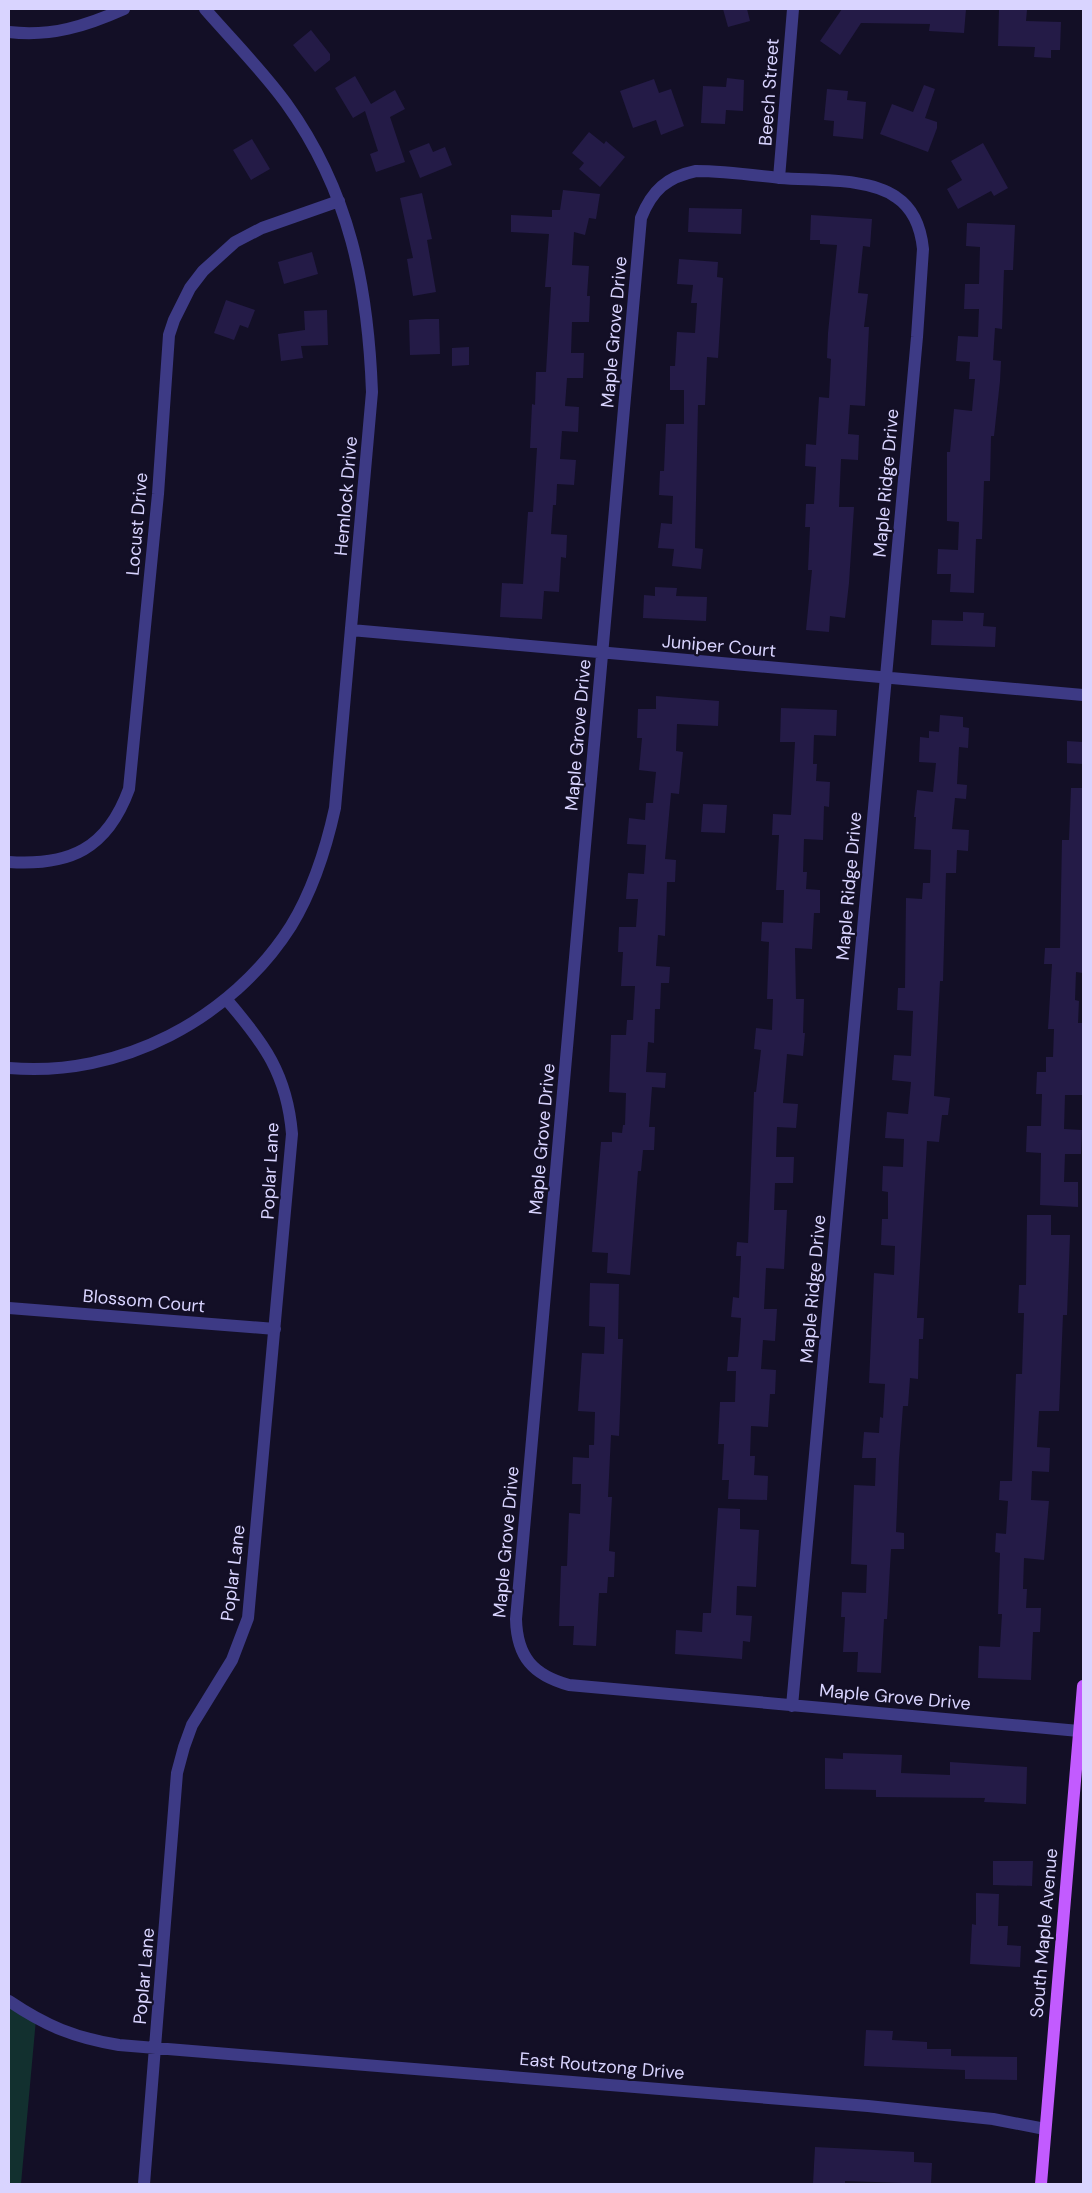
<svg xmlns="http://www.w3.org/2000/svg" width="1092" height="2193" viewBox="0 0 1092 2193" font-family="'DM Sans',sans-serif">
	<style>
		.green { fill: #12302f }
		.building { fill: #241b47 }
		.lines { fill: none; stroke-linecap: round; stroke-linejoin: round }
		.minor { stroke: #3d3a85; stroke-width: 12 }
		.major { stroke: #c25bff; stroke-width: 12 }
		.labels { text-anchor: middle; stroke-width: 4.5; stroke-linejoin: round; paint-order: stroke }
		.street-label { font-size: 18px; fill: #d9d4ff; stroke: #130f26 }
	</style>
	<rect width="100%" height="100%" fill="#130f26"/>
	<path class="green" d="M 9,2001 L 36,2019 L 21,2184 L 9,2184 Z"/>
	<path class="building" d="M 723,9 L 747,9 L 750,21 L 728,27 Z
		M 842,9 L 966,9 L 964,33 L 929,31 L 930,24 L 861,23 L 840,55 L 820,41 Z
		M 999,9 L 1027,10 L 1026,21 L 1061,22 L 1060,50 L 1051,50 L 1051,58 L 1034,57 L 1035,47 L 998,46 Z
		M 311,30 L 330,54 L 330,60 L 315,72 L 293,45 Z
		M 355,76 L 371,104 L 395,90 L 405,109 L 390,117 L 405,162 L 376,172 L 370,154 L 378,151 L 365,111 L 353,118 L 335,88 Z
		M 727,78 L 744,80 L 743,111 L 726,110 L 725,124 L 701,123 L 703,86 L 726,87 Z
		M 654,79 L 659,93 L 671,89 L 684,126 L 661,135 L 656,120 L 633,128 L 620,91 Z
		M 924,85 L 935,89 L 925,118 L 937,122 L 937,128 L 928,152 L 880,134 L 892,104 L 913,112 Z
		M 827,89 L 848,91 L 847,100 L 866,102 L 863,139 L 833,136 L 834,121 L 824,120 Z
		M 589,132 L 604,144 L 606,141 L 625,157 L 600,187 L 579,169 L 584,163 L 572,153 Z
		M 252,139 L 270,169 L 251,180 L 233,150 Z
		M 429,143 L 433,152 L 445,147 L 452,165 L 420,178 L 409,151 Z
		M 983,143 L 1008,188 L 994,196 L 991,191 L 958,209 L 947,189 L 962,180 L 951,161 Z
		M 563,190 L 600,194 L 596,219 L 589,218 L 585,235 L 574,232 L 572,265 L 589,266 L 587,296 L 590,296 L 589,322 L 572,322 L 571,353 L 584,353 L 583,378 L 567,378 L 565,406 L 579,407 L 578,432 L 562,431 L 560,459 L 576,460 L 574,485 L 557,484 L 556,505 L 553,505 L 551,534 L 567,535 L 566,558 L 561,557 L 559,592 L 544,591 L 542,619 L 500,617 L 502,583 L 523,584 L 528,512 L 533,512 L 537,448 L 530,448 L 532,404 L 535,405 L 536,372 L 546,372 L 551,287 L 545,287 L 549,234 L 511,232 L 511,215 L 552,217 L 552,210 L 560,210 Z
		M 422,193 L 432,239 L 427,240 L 436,292 L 413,296 L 407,259 L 413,258 L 400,198 Z
		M 689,208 L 742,209 L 741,234 L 688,232 Z
		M 811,215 L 872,219 L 870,247 L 863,246 L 858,293 L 868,294 L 864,327 L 869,327 L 865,406 L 850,405 L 848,434 L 859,435 L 858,460 L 841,459 L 839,507 L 854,507 L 849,583 L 845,618 L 830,616 L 829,632 L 806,630 L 812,570 L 808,570 L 810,527 L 805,527 L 806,504 L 814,504 L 816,467 L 805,466 L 806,444 L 816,445 L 819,397 L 829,398 L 831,359 L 827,358 L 828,333 L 837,245 L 820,244 L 820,240 L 810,240 Z
		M 967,223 L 1015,225 L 1013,270 L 1004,270 L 1002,329 L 995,328 L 993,360 L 1001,361 L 1000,381 L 994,436 L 991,436 L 990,481 L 984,481 L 982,539 L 976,539 L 974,593 L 950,592 L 951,574 L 937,574 L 938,549 L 958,550 L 959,522 L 947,521 L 947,452 L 950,452 L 954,409 L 972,411 L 975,379 L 969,379 L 970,362 L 956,361 L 958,336 L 978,337 L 979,309 L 964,309 L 965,284 L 979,284 L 980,247 L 966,246 Z
		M 312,252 L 318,274 L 284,284 L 278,262 Z
		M 679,259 L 718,262 L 717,277 L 723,278 L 718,358 L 707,357 L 705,405 L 698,405 L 695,548 L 703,549 L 701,569 L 672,566 L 674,549 L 658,548 L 661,523 L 672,524 L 673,496 L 659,495 L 660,471 L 664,471 L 666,424 L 684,424 L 684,390 L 670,390 L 670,366 L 675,366 L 677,332 L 695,333 L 697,303 L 691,303 L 693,285 L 677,284 Z
		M 226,300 L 255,310 L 248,328 L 240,325 L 234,340 L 214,333 Z
		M 327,310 L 328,345 L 301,346 L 303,358 L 281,361 L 278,334 L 305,330 L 304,311 Z
		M 425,319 L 439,319 L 440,354 L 410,355 L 409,320 Z
		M 469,347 L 469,365 L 452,366 L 452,348 Z
		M 655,587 L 677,588 L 676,596 L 707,597 L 706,621 L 643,618 L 644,595 L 655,596 Z
		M 963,612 L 984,613 L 983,626 L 996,627 L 995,647 L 931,645 L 932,620 L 963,621 Z
		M 656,696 L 719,701 L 718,726 L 677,724 L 676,751 L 683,752 L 679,794 L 671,793 L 665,859 L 676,860 L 675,882 L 667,882 L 665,936 L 658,935 L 656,966 L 670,967 L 669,983 L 661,983 L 660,1009 L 655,1009 L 654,1043 L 648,1042 L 646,1072 L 666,1073 L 665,1088 L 652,1087 L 649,1127 L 655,1127 L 654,1150 L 643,1150 L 641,1171 L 638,1171 L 630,1275 L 607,1273 L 608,1253 L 592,1252 L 601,1142 L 612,1142 L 612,1132 L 622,1133 L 623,1125 L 625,1125 L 626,1093 L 609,1092 L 611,1035 L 626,1035 L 627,1020 L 633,1020 L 635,986 L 621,986 L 623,952 L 618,952 L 619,927 L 636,927 L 638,899 L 626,899 L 628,873 L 644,874 L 646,845 L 627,844 L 629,818 L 645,820 L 646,803 L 653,803 L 656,772 L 639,770 L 642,738 L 637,738 L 638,709 L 656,709 Z
		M 781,708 L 837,710 L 836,736 L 814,735 L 813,764 L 817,764 L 816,781 L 830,782 L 829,807 L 824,806 L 823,840 L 804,839 L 803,872 L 807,872 L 806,889 L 820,890 L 820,913 L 814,913 L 812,949 L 795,948 L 796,999 L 804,999 L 803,1033 L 805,1033 L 803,1056 L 787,1054 L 783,1103 L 798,1104 L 796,1128 L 777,1127 L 776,1157 L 794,1157 L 793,1183 L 775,1183 L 774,1210 L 787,1210 L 784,1269 L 766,1268 L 764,1309 L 777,1309 L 775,1341 L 763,1340 L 761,1369 L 776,1370 L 775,1394 L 770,1394 L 768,1427 L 751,1426 L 750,1456 L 755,1456 L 754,1475 L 768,1476 L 767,1500 L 728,1499 L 729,1480 L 722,1480 L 724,1444 L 718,1444 L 720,1402 L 735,1402 L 736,1371 L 727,1371 L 728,1357 L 738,1357 L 739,1349 L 741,1318 L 731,1317 L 733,1297 L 739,1298 L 741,1256 L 736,1256 L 737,1242 L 748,1243 L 754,1092 L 756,1092 L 761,1050 L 754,1049 L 756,1028 L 772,1030 L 773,999 L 767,999 L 769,942 L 761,941 L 762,922 L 783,923 L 784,890 L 776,890 L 779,835 L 772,835 L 773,814 L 791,815 L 795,742 L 780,742 Z
		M 940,715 L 963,717 L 963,727 L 969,728 L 968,748 L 959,747 L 957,784 L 967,785 L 966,799 L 955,798 L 952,829 L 969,830 L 968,851 L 957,850 L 956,873 L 946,873 L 943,981 L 940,981 L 934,1096 L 950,1098 L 948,1115 L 942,1115 L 939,1142 L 927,1141 L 917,1318 L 924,1318 L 923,1339 L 919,1339 L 918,1379 L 910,1378 L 908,1406 L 903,1406 L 899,1459 L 896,1532 L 904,1533 L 904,1549 L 891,1549 L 887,1619 L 884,1619 L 881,1673 L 857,1672 L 858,1652 L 843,1652 L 845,1617 L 841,1617 L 842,1592 L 866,1593 L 867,1565 L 851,1564 L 854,1485 L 875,1486 L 876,1458 L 862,1458 L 864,1432 L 879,1433 L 880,1417 L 883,1418 L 885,1384 L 869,1383 L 874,1273 L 894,1275 L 895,1246 L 881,1245 L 882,1219 L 888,1219 L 888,1192 L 882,1191 L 883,1166 L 903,1167 L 904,1139 L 885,1138 L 887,1112 L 908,1114 L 911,1082 L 892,1080 L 894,1055 L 911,1056 L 913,1011 L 897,1010 L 898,988 L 905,988 L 906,898 L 922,899 L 923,883 L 930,883 L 931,850 L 914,849 L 916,817 L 914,817 L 917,790 L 933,792 L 936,763 L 919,762 L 920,737 L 929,738 L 929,731 L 939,732 Z
		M 1067,741 L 1083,742 L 1083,764 L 1067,763 Z
		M 1071,788 L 1083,788 L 1083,973 L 1076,972 L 1075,1000 L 1079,1001 L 1078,1023 L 1083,1023 L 1083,1095 L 1065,1095 L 1064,1129 L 1082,1130 L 1081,1154 L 1065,1154 L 1064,1182 L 1078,1182 L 1078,1207 L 1040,1205 L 1041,1153 L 1026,1152 L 1027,1126 L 1041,1126 L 1042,1094 L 1036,1094 L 1037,1072 L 1046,1072 L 1046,1057 L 1053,1057 L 1054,1029 L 1048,1029 L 1052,964 L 1044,964 L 1045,948 L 1060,948 L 1062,840 L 1069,840 Z
		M 703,804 L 727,805 L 725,833 L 701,832 Z
		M 1027,1215 L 1051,1215 L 1051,1235 L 1070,1235 L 1067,1315 L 1063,1315 L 1059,1411 L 1039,1411 L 1037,1447 L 1050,1448 L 1049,1472 L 1032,1471 L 1031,1500 L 1049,1501 L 1044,1560 L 1024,1558 L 1023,1589 L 1027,1589 L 1026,1608 L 1041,1608 L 1040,1632 L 1033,1632 L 1031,1680 L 978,1678 L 979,1646 L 1000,1647 L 1002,1614 L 998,1614 L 1000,1553 L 995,1552 L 996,1533 L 1006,1534 L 1008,1501 L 999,1500 L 1000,1481 L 1012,1481 L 1016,1374 L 1022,1374 L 1024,1313 L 1018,1313 L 1019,1285 L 1026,1285 Z
		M 590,1283 L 619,1284 L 618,1339 L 623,1339 L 619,1436 L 611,1435 L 608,1497 L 612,1497 L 609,1551 L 615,1552 L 614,1577 L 608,1577 L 607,1593 L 599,1593 L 596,1646 L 573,1645 L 574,1626 L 559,1626 L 561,1566 L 567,1566 L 569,1513 L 580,1514 L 581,1484 L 572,1484 L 573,1457 L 589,1458 L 589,1445 L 594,1445 L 595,1412 L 578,1411 L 582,1353 L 604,1354 L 605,1327 L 589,1326 Z
		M 718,1508 L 740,1509 L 740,1529 L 759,1530 L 756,1587 L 737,1586 L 736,1615 L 752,1616 L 750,1642 L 743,1641 L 742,1659 L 675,1654 L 676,1630 L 702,1632 L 703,1613 L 711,1613 Z
		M 843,1753 L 902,1755 L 901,1773 L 950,1775 L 950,1762 L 1027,1767 L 1026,1804 L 984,1802 L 985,1798 L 876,1797 L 876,1790 L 825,1789 L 825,1758 L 843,1759 Z
		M 993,1861 L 1033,1861 L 1032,1886 L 993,1885 Z
		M 976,1893 L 999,1894 L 998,1926 L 1008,1926 L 1007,1945 L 1021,1946 L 1020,1967 L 970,1964 L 972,1924 L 976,1925 Z
		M 866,2030 L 893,2031 L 892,2040 L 927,2042 L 927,2049 L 951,2049 L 951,2056 L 1017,2057 L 1017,2080 L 965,2079 L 965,2070 L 864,2066 Z
		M 815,2147 L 914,2152 L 914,2162 L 932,2163 L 931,2184 L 845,2181 L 845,2184 L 813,2184 Z"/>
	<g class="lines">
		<path class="minor" d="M 9,32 C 51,37 86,26 124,9
			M 779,178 L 793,9
			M 351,630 L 1083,695
			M 9,862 C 70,866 107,849 129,789 L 158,494 L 169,335 L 174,320 L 190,288 L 203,271 L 235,242 L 262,228 L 339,201
			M 9,1068 C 120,1078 232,1019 291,926 C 313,890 326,849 335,808 L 372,392 C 368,286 350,192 286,103 C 262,70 232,40 205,9
			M 9,1308 L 275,1329
			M 792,1706 L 917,337 L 923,249 C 921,229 914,209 896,197 C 868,177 814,181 780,178 C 752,175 724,171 696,171 C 667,177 652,190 641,218 L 516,1619 C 517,1657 533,1675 569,1685 C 739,1701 909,1717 1079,1731
			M 9,2001 C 46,2026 75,2038 119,2045 L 868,2106 L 993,2119 L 1045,2129
			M 144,2184 L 177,1773 L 184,1747 L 192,1725 L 232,1660 L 248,1618 L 292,1134 C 287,1074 264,1043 226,999"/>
		<path class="major" d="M 1041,2184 L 1083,1686"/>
	</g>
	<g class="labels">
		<g class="street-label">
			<text transform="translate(769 92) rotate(-86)" y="6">Beech Street</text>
			<text transform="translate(614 332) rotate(-85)" y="6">Maple Grove Drive</text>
			<text transform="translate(886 483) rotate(-85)" y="6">Maple Ridge Drive</text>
			<text transform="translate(346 496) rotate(-85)" y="6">Hemlock Drive</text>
			<text transform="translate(137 524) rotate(-85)" y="6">Locust Drive</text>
			<text transform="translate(719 646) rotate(5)" y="6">Juniper Court</text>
			<text transform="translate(578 735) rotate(-85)" y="6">Maple Grove Drive</text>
			<text transform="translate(849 886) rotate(-85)" y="6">Maple Ridge Drive</text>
			<text transform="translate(542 1139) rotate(-85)" y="6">Maple Grove Drive</text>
			<text transform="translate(270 1171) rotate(-87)" y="6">Poplar Lane</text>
			<text transform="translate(813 1289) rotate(-85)" y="6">Maple Ridge Drive</text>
			<text transform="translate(144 1301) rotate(5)" y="6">Blossom Court</text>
			<text transform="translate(506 1542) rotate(-85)" y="6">Maple Grove Drive</text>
			<text transform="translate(233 1573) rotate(-83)" y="6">Poplar Lane</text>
			<text transform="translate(895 1697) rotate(5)" y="6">Maple Grove Drive</text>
			<text transform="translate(1044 1933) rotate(-85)" y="6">South Maple Avenue</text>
			<text transform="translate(144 1976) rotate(-85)" y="6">Poplar Lane</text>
			<text transform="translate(602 2066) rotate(5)" y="6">East Routzong Drive</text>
		</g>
	</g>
	<rect width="1092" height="2193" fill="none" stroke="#d9d4ff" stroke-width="20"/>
</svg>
